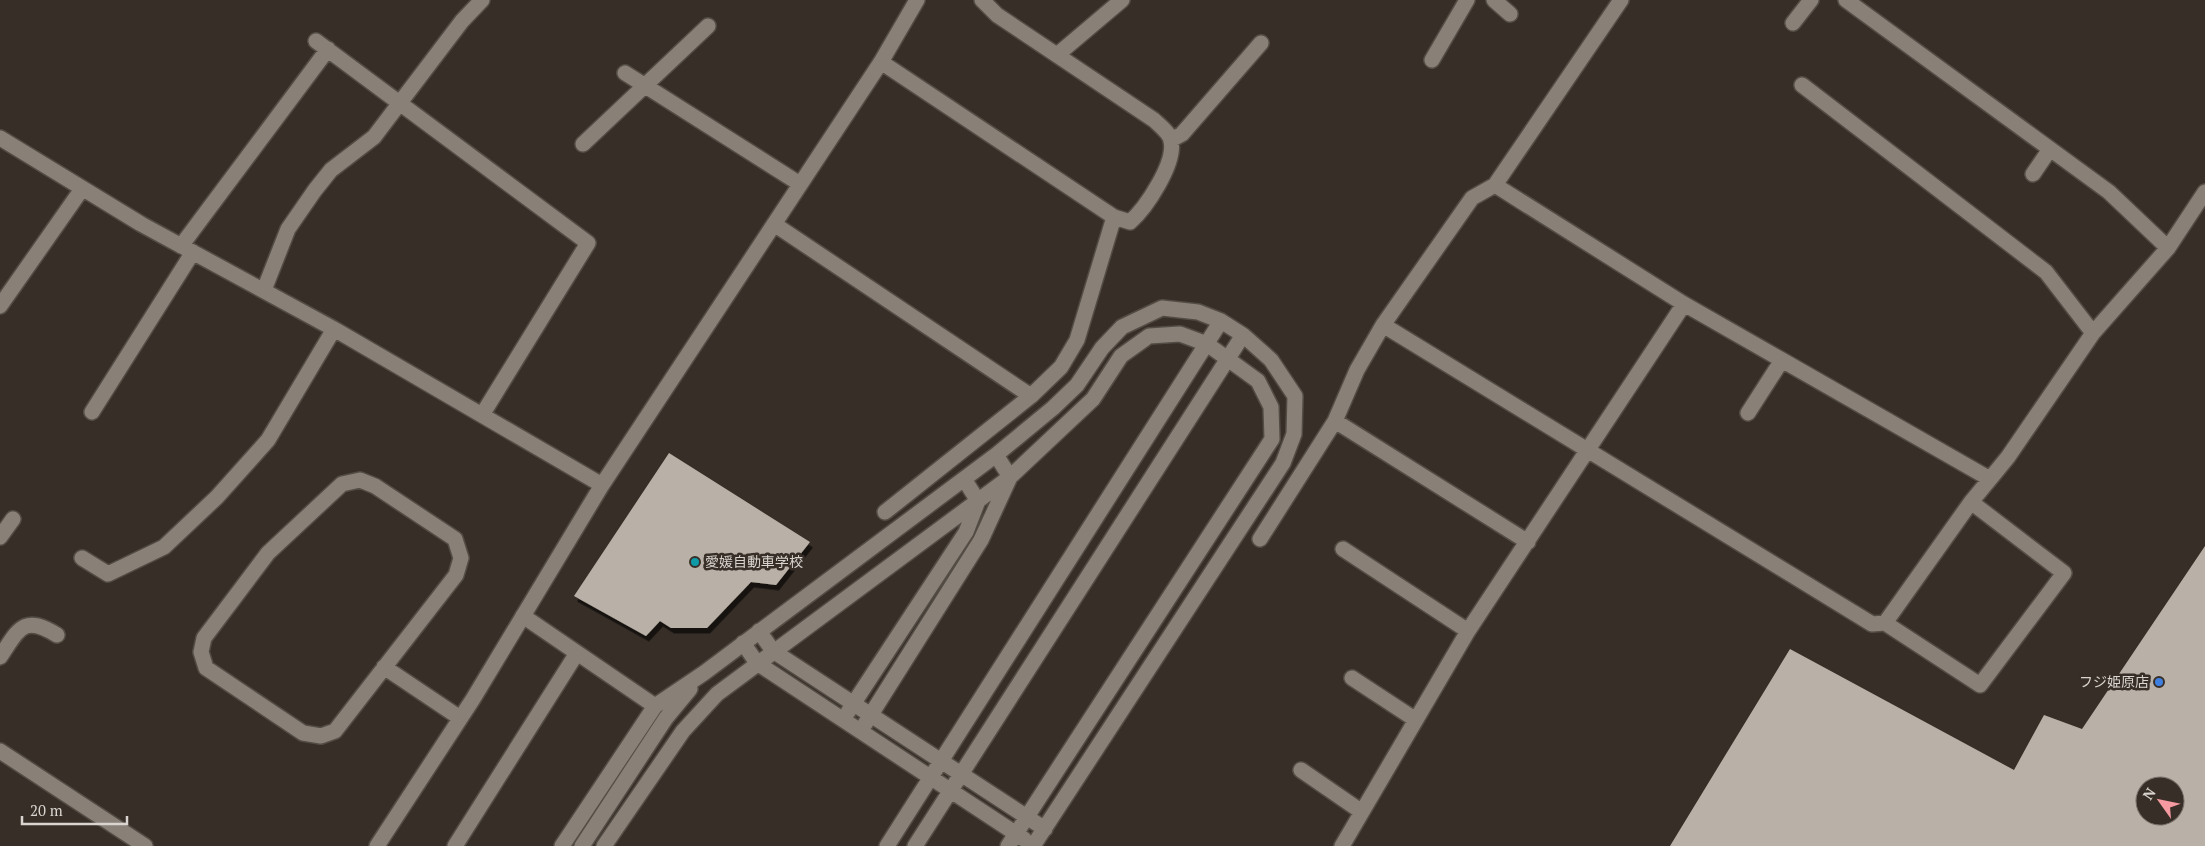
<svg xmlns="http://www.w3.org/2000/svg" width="2205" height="846" viewBox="0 0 2205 846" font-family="'PT Serif','Noto Sans JP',serif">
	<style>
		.building { fill: #b9b1a7; fill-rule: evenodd; filter: url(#shadow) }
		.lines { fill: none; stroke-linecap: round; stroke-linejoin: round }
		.service-casing { stroke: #524c45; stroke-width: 18 }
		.minor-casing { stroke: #524c45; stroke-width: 18 }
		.service { stroke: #898077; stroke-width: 15 }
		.minor { stroke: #898077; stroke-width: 15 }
		.culture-dot { fill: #0f9aa8; stroke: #372e27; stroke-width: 2 }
		.shop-dot { fill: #3f7fe0; stroke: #372e27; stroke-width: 2 }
		.labels { text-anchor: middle; stroke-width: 5; stroke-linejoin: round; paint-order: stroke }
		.poi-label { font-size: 14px; fill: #d9d4cf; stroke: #372e27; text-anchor: start }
	</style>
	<defs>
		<filter id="shadow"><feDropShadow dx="3" dy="5.5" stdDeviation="0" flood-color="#0009"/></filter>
	</defs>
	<rect width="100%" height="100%" fill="#372e27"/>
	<path class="building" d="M 669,453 L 810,542 L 776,585 L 751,582 L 707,628 L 671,628 L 660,621 L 646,636 L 574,596 Z
		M 2205,546 L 2205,846 L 1670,846 L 1790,649 L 2014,770 L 2044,715 L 2082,729 ZM 2145,786 L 2175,786 L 2175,816 L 2145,816 Z"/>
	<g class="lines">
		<defs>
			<path id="service" d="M 523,616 L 655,706
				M 759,631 L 773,651 L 1045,829
				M 743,643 L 757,663 L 1024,839
				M 848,712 L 966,532 L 978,501 L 964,479
				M 865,724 L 981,540 L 1010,477 L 996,455
				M 455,846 L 577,653
				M 562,846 L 655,706 L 704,673 L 996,455 L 1053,408 L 1077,385 L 1102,348 L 1122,327 L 1162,308 L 1198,312 L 1221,321 L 1243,335 L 1271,360 L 1295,396 L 1294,434 L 1283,463 L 1033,846
				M 582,846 L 666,718 L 690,689
				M 604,846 L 683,731 L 717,694 L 1010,477 L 1093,399 L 1121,356 L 1149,336 L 1180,334 L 1207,344 L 1258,381 L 1271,407 L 1272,439 L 1008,846
				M 887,846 L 1221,321
				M 915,846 L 1243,335"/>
			<path id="minor" d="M 982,0 L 997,15 L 1154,120 C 1159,125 1170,133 1171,141 C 1176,163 1146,208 1130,222 L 1114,217
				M 1494,0 L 1510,14
				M 1621,0 L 1495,185 L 1684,304 L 1990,479 L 2008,457 L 2093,333 L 2168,248 L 2205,192
				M 1846,0 L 2109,192 L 2168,248
				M 1793,23 L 1811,0
				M 316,41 L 588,243 L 482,415
				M 1057,55 L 1122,0
				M 1432,60 L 1467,0
				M 881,62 L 1114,217 L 1077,340 L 1061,367 L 1031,396 L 885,512
				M 625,73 L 800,184
				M 1802,85 L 2046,272 L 2093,333
				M 0,138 L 141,224 L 334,329 L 602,485
				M 1171,140 L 1182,134 L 1261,43
				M 583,144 L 708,26
				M 2033,174 L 2050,149
				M 1495,185 L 1472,198 L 1383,325 L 1357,370 L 1335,421 L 1528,542
				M 774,224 L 1031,396
				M 181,246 L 328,49
				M 264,290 L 288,229 L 315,190 L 331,170 L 374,137 L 462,21 L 482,0
				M 0,306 L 82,189
				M 1383,325 L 1872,624 L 1885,623 L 1971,502 L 1990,479
				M 92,412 L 193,252
				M 1748,413 L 1782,360
				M 360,480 L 375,486 L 455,539 L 461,558 L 456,575 L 335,731 L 321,736 L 303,733 L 206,668 L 201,652 L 204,638 L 268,553 L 342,484 Z
				M 0,537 L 13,519
				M 1260,539 L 1335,421
				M 1343,549 L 1468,631
				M 82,558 L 108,574 L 164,547 L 217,497 L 268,440 L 334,329
				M 1885,623 L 1980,685 L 2064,573 L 1971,502
				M 0,657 C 19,629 23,614 57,635
				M 384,667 L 460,718
				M 1352,678 L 1416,720
				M 0,751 L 145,846
				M 1301,770 L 1362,812
				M 377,846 L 473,699 L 602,485 L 881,62 L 917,0
				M 1342,846 L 1468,631 L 1684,304"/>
		</defs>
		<use href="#service" class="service-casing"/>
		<use href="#minor" class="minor-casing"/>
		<use href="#service" class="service"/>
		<use href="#minor" class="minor"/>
	</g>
	<circle class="culture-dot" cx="695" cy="562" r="5"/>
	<circle class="shop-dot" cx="2159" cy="682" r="5"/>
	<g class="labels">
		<g class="poi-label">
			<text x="705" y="567">愛媛自動車学校</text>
			<text x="2149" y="687" text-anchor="end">フジ姫原店</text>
		</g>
	</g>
	<g transform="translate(2160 801) rotate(303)"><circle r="24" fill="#372e27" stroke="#78706a"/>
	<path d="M0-4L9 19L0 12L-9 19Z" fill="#f49aa0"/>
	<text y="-8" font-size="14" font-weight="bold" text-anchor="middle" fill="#d9d4cf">N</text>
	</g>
	<path d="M22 816v8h105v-8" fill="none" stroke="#d9d4cf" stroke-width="2.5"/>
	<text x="30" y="816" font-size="15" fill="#d9d4cf" stroke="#372e27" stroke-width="4" paint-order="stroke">20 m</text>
</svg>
